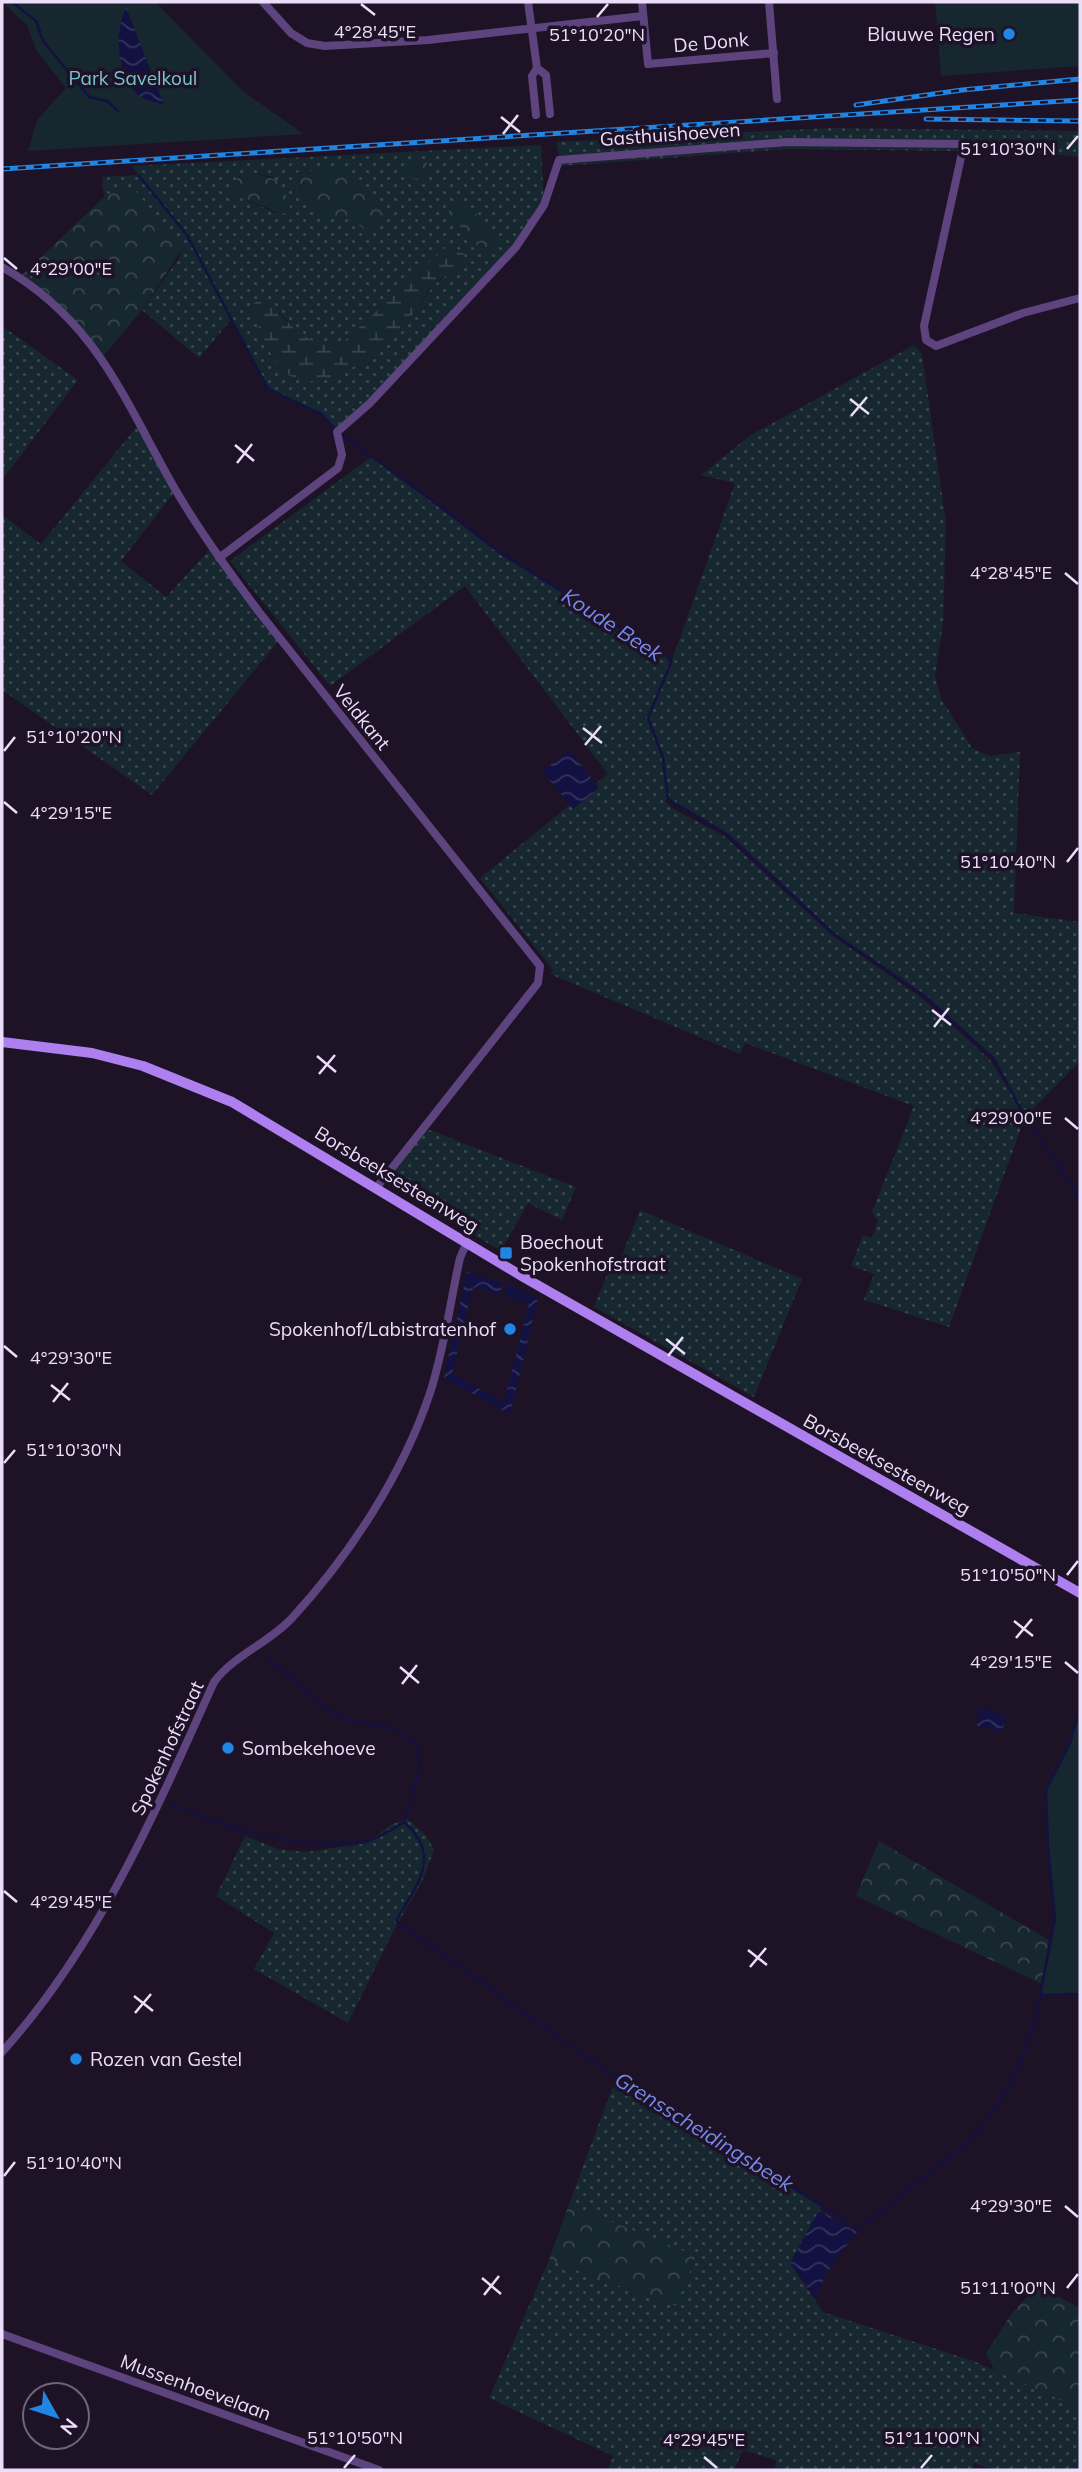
<svg xmlns="http://www.w3.org/2000/svg" width="1082" height="2472" viewBox="0 0 1082 2472" font-family="Mulish,sans-serif">
	<style>
		.grass { fill: url(#grass-dots); fill-rule: evenodd }
		.forest { fill: url(#forest-crowns) }
		.wetland { fill: url(#wetland-marsh) }
		.park { fill: #17272f }
		.water { fill: url(#water-waves) }
		.lines { fill: none; stroke-linecap: round; stroke-linejoin: round }
		.stream { stroke: #121141; stroke-width: 2.5 }
		.street { stroke: #5d447f; stroke-width: 8 }
		.secondary { stroke: #ad7fef; stroke-width: 10 }
		.rail-casing { stroke: #2085e3; stroke-width: 5 }
		.rail { stroke: #1e1326; stroke-width: 2.5; stroke-dasharray: 8; stroke-linecap: butt }
		.ticks { fill: none; stroke: #ecddfb; stroke-width: 2.5 }
		.poi-dot { fill: #2085e3; stroke: #1e1326; stroke-width: 2.5 }
		.labels { text-anchor: middle; stroke-width: 7; stroke-linejoin: round; paint-order: stroke }
		.poi-label { font-size: 19px; fill: #ecddfb; stroke: #1e1326; text-anchor: start }
		.street-label { font-size: 19px; fill: #ecddfb; stroke: #1e1326 }
		.park-label { font-size: 19px; fill: #71c6d2; stroke: #1e1326 }
		.water-label { font-size: 21px; font-style: italic; fill: #778aee; stroke: #1e1326 }
		.ticks-label { font-size: 18px; text-anchor: middle; fill: #ecddfb; stroke: #1e1326; stroke-width: 7; stroke-linejoin: round; paint-order: stroke }
	</style>
	<defs>
		<pattern id="grass-dots" width="8" height="8" patternUnits="userSpaceOnUse" patternTransform="scale(1.75)"><rect width="8" height="8" fill="#17272f"/><path d="M2 2h.1M6 6h.1" fill="none" stroke="#39464e" stroke-width="1.8" stroke-linecap="round"/></pattern>
		<pattern id="forest-crowns" width="20" height="18" patternUnits="userSpaceOnUse" patternTransform="scale(1.75)"><rect width="20" height="18" fill="#17272f"/><path d="M2 6a3 3 0 1 1 6 0M12 15a3 3 0 1 1 6 0" fill="none" stroke="#39464e"/></pattern>
		<pattern id="wetland-marsh" width="20" height="14" patternUnits="userSpaceOnUse" patternTransform="scale(1.75)"><rect width="20" height="14" fill="#17272f"/><path d="M1 5h8M5 5V1M11 12h8M15 12V8" fill="none" stroke="#39464e"/></pattern>
		<pattern id="water-waves" width="16" height="10" patternUnits="userSpaceOnUse" patternTransform="scale(1.75)"><rect width="16" height="10" fill="#121141"/><path d="M0 5q4-4 8 0t8 0" fill="none" stroke="#35335d"/></pattern>
	</defs>
	<rect width="100%" height="100%" fill="#1e1326"/>
	<path class="grass" d="M 830,128 L 1080,131 L 1080,157 L 980,147 L 963,151 L 787,149 L 562,166 L 556,142 Z
		M 541,145 L 544,205 L 516,247 L 337,432 L 323,415 L 268,389 L 231,320 L 199,358 L 142,310 L 178,260 L 183,248 L 117,189 L 104,197 L 102,177 L 138,175 L 132,166 ZM 255,173 L 273,177 L 276,213 L 246,200 L 238,177 ZM 465,261 L 434,285 L 415,312 L 297,379 L 278,311 C 300,333 308,349 342,343 Z
		M 2,326 L 78,380 L 2,480 Z
		M 914,345 L 922,354 L 946,523 L 943,624 L 935,676 L 941,698 L 972,748 L 990,756 L 1020,752 L 1014,913 L 1080,922 L 1080,1061 L 1025,1117 L 949,1327 L 864,1300 L 874,1274 L 851,1266 L 863,1235 L 872,1238 L 878,1220 L 872,1212 L 914,1106 L 745,1043 L 740,1054 L 550,974 L 553,970 L 480,878 L 608,774 L 465,586 L 330,686 L 230,561 L 371,457 L 500,553 L 668,657 L 671,663 L 735,483 L 701,475 L 751,435 ZM 668,799 L 727,834 L 834,934 L 925,996 L 994,1058 L 1015,1099 L 990,1060 L 923,999 L 833,936 L 724,836 L 674,809 L 665,801 Z
		M 140,423 L 176,490 L 121,561 L 166,597 L 212,547 L 280,639 L 152,795 L 2,690 L 2,515 L 41,544 Z
		M 427,1129 L 576,1187 L 562,1220 L 528,1203 L 501,1251 L 389,1185 L 389,1178 Z
		M 640,1210 L 802,1279 L 754,1397 L 594,1307 L 609,1270 L 616,1270 Z
		M 407,1819 L 426,1835 L 434,1850 L 422,1882 L 396,1926 L 348,2023 L 254,1969 L 274,1933 L 216,1896 L 245,1836 L 278,1849 L 306,1852 L 368,1843 L 390,1825 Z
		M 616,2078 L 822,2206 L 790,2263 L 823,2312 L 976,2362 L 1080,2408 L 1080,2470 L 994,2470 L 974,2463 L 973,2470 L 775,2470 L 776,2460 L 743,2450 L 734,2470 L 608,2470 L 613,2456 L 489,2398 L 549,2260 L 675,2306 L 696,2257 L 569,2204 Z"/>
	<path class="forest" d="M406 168a11 11 0 1 1 22 0a11 11 0 1 1-22 0Z
		M 341,168 L 380,201 L 384,209 C 381,220 379,227 369,232 L 342,214 L 333,218 L 319,215 L 292,180 L 298,172 Z
		M 255,173 L 277,180 L 290,202 L 290,208 L 284,214 L 233,195 L 231,189 L 238,177 Z
		M 117,189 L 134,189 L 183,248 L 142,310 L 101,359 L 89,340 L 20,277 L 104,197 Z
		M 456,200 L 462,200 L 492,230 L 496,241 L 489,251 L 480,249 L 448,213 Z
		M 879,1841 L 1049,1940 L 1042,1984 L 856,1896 Z
		M 569,2204 L 696,2256 L 676,2306 L 549,2260 Z
		M 1038,2286 L 1080,2308 L 1080,2408 L 995,2371 L 986,2353 L 1012,2313 Z"/>
	<path class="wetland" d="M 455,247 L 464,254 L 465,261 C 456,271 445,275 435,284 C 426,291 421,305 413,314 C 389,340 337,394 297,379 C 271,369 261,331 251,308 L 254,303 L 263,299 C 291,321 303,350 342,343 L 445,248 Z"/>
	<path class="park" d="M 2,2 L 155,2 L 244,92 L 304,134 L 28,151 L 37,120 L 66,88 L 36,50 L 27,25 Z
		M 935,2 L 1080,2 L 1080,66 L 941,76 Z
		M 1080,1709 L 1080,1994 L 1040,1995 L 1055,1918 L 1048,1849 L 1046,1790 L 1070,1743 Z"/>
	<path class="water" d="M 126,7 L 164,105 C 156,102 144,100 138,95 C 116,72 114,34 126,7 Z
		M 570,751 L 599,788 L 573,809 L 542,771 Z
		M 467,1272 L 503,1283 L 499,1295 L 473,1287 L 452,1374 L 504,1402 L 529,1304 L 504,1296 L 508,1284 L 538,1298 L 510,1414 L 444,1378 Z
		M 987,1708 L 1007,1719 L 1001,1732 L 977,1726 L 978,1710 Z
		M 819,2210 L 857,2232 L 829,2269 L 815,2298 L 790,2263 Z"/>
	<g class="lines">
		<path class="stream" d="M 12,2 L 36,21 L 43,41 L 89,97 L 107,101 L 118,111
			M 139,176 L 187,235 L 268,389 L 323,415 L 337,432 L 435,502 L 500,553 L 668,657 L 671,663 L 648,718 L 663,758 L 668,799 L 727,834 L 834,934 L 925,996 L 994,1059 L 1025,1117 L 1080,1198
			M 268,1658 L 314,1699 L 341,1718 L 391,1728 L 416,1743 L 421,1764 L 404,1822
			M 171,1804 C 229,1830 295,1850 360,1842 C 375,1841 391,1830 404,1822
			M 404,1822 C 443,1856 417,1884 396,1921 L 616,2078 L 859,2229 L 960,2149 L 988,2119 L 1013,2081 L 1035,2022 L 1055,1918 L 1048,1849 L 1046,1790 L 1070,1743 L 1080,1709
			M 1040,1995 L 1080,1994"/>
		<path class="street" d="M 263,2 L 291,33 L 307,43 L 325,46 L 428,40 L 643,16
			M 528,2 L 537,68 L 532,76 L 536,115
			M 642,2 L 648,64 L 774,53
			M 769,2 L 777,99
			M 537,68 L 546,75 L 550,114
			M 2,267 C 97,321 124,400 175,489 C 200,532 229,572 259,612 L 540,966 L 538,983 L 377,1187
			M 219,558 L 338,468 L 342,455 L 337,432 L 370,403 L 516,247 L 544,205 L 559,160 L 787,142 L 964,144 L 924,326 L 926,340 L 936,346 L 1023,313 L 1080,298
			M 2,2052 C 98,1946 156,1811 214,1682 C 234,1655 269,1643 292,1618 C 350,1555 403,1474 430,1393 C 444,1350 450,1303 460,1258 L 467,1242
			M 2,2334 L 379,2470"/>
		<path class="secondary" d="M 2,1042 L 92,1053 L 143,1066 L 232,1102 L 525,1278 L 1080,1593"/>
		<defs>
			<path id="rail" d="M 856,105 L 962,90 L 1080,79
				M 926,119 L 1080,121
				M 2,169 L 1080,100"/>
		</defs>
		<use href="#rail" class="rail-casing"/>
		<use href="#rail" class="rail"/>
	</g>
	<path class="ticks" d="M 361,4 L 375,15M 597,17 L 608,4M 501,117 L 520,132M 503,134 L 518,115M 1067,149 L 1078,136M 4,258 L 17,269M 850,399 L 869,414M 851,416 L 867,397M 235,445 L 254,461M 237,463 L 252,444M 1065,573 L 1078,584M 583,728 L 602,743M 585,745 L 601,726M 4,751 L 15,737M 4,802 L 17,813M 1067,862 L 1078,848M 932,1010 L 951,1025M 934,1027 L 949,1008M 317,1056 L 336,1072M 319,1074 L 335,1055M 1065,1118 L 1078,1129M 666,1339 L 685,1354M 4,1346 L 17,1357M 668,1356 L 683,1337M 51,1385 L 70,1400M 53,1402 L 68,1383M 4,1463 L 15,1450M 1067,1575 L 1078,1561M 1014,1621 L 1033,1636M 1016,1638 L 1032,1619M 1065,1662 L 1078,1673M 400,1667 L 419,1683M 402,1684 L 417,1665M 4,1891 L 17,1902M 748,1950 L 767,1965M 750,1967 L 766,1948M 134,1996 L 153,2011M 135,2013 L 151,1994M 4,2176 L 15,2162M 1065,2206 L 1078,2217M 482,2278 L 501,2294M 1067,2288 L 1078,2274M 484,2295 L 499,2276M 704,2457 L 717,2468M 344,2468 L 355,2455M 921,2468 L 932,2455"/>
	<g class="poi-dot">
		<circle cx="1009" cy="34" r="7"/>
		<rect x="499" y="1246" width="14" height="14" rx="3.5"/>
		<circle cx="510" cy="1329" r="7"/>
		<circle cx="228" cy="1748" r="7"/>
		<circle cx="76" cy="2059" r="7"/>
	</g>
	<g class="labels">
		<g class="poi-label">
			<text x="995" y="41" text-anchor="end">Blauwe Regen</text>
			<text x="520" y="1249">Boechout<tspan x="520" dy="22">Spokenhofstraat</tspan></text>
			<text x="496" y="1336" text-anchor="end">Spokenhof/Labistratenhof</text>
			<text x="242" y="1755">Sombekehoeve</text>
			<text x="90" y="2066">Rozen van Gestel</text>
		</g>
		<g class="street-label">
			<text transform="translate(711 42) rotate(-5)" y="7">De Donk</text>
			<text transform="translate(670 134) rotate(-4)" y="7">Gasthuishoeven</text>
			<text transform="translate(362 717) rotate(51)" y="7">Veldkant</text>
			<text transform="translate(397 1179) rotate(31)" y="7">Borsbeeksesteenweg</text>
			<text transform="translate(887 1464) rotate(29)" y="7">Borsbeeksesteenweg</text>
			<text transform="translate(167 1748) rotate(-65)" y="7">Spokenhofstraat</text>
			<text transform="translate(196 2387) rotate(20)" y="7">Mussenhoevelaan</text>
		</g>
		<g class="park-label">
			<text x="133" y="85">Park Savelkoul</text>
		</g>
		<g class="water-label">
			<text transform="translate(612 625) rotate(33)" y="7">Koude Beek</text>
			<text transform="translate(704 2132) rotate(32)" y="7">Grensscheidingsbeek</text>
		</g>
	</g>
	<g class="ticks-label">
		<text x="375" y="38">4°28'45"E</text>
		<text x="597" y="41">51°10'20"N</text>
		<text x="1008" y="155">51°10'30"N</text>
		<text x="71" y="275">4°29'00"E</text>
		<text x="1011" y="579">4°28'45"E</text>
		<text x="74" y="743">51°10'20"N</text>
		<text x="71" y="819">4°29'15"E</text>
		<text x="1008" y="868">51°10'40"N</text>
		<text x="1011" y="1124">4°29'00"E</text>
		<text x="71" y="1364">4°29'30"E</text>
		<text x="74" y="1456">51°10'30"N</text>
		<text x="1008" y="1581">51°10'50"N</text>
		<text x="1011" y="1668">4°29'15"E</text>
		<text x="71" y="1908">4°29'45"E</text>
		<text x="74" y="2169">51°10'40"N</text>
		<text x="1011" y="2212">4°29'30"E</text>
		<text x="1008" y="2294">51°11'00"N</text>
		<text x="355" y="2444">51°10'50"N</text>
		<text x="932" y="2444">51°11'00"N</text>
		<text x="704" y="2446">4°29'45"E</text>
	</g>
	<rect width="1082" height="2472" fill="none" stroke="#ecddfb" stroke-width="7"/>
	<g transform="translate(56 2416) rotate(129)"><circle r="33" fill="#1e1326" stroke="#70647b" stroke-width="2"/>
	<path d="M0-5L12 26L0 18L-12 26Z" fill="#2085e3"/>
	<text y="-10" font-size="19" font-weight="bold" text-anchor="middle" fill="#ecddfb">N</text>
	</g>
</svg>
